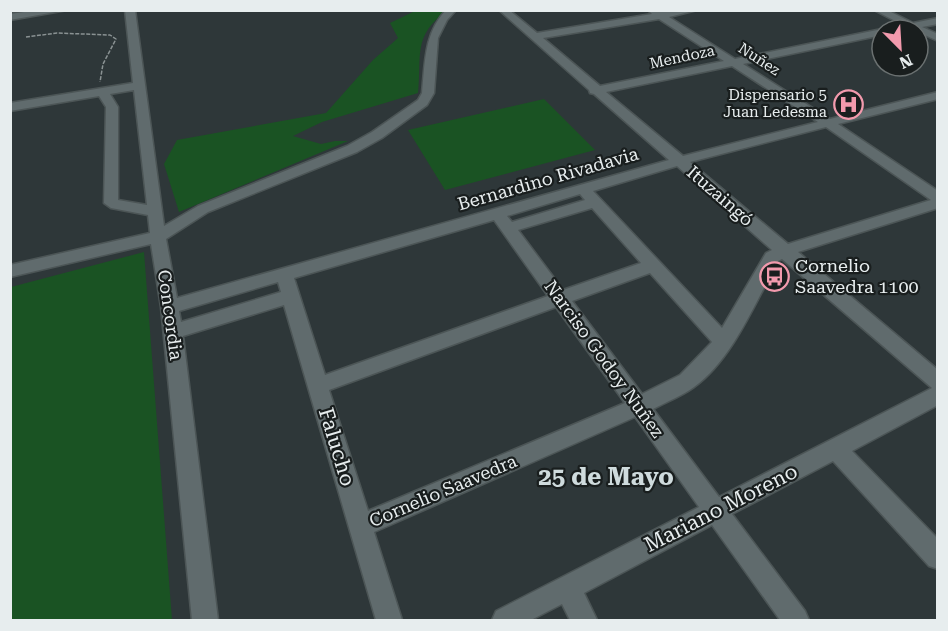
<svg xmlns="http://www.w3.org/2000/svg" width="948" height="631" viewBox="0 0 948 631" font-family="'Roboto Serif',serif">
	<style>
		.green { fill: #1a5323 }
		.lines { fill: none; stroke-linecap: round; stroke-linejoin: round }
		.minor-casing { stroke: #4c5556; stroke-width: 3 }
		.path { stroke: #8a9293; stroke-width: 1.5; stroke-dasharray: 4 1.5; stroke-linecap: butt }
		.minor { fill: #606b6d; fill-rule: evenodd }
		.labels { text-anchor: middle; stroke-width: 4.5; stroke-linejoin: round; paint-order: stroke }
		.far-street-label { font-size: 15px; fill: #e7edee; stroke: #191e1e }
		.far-poi-label { font-size: 15px; fill: #e7edee; stroke: #191e1e; text-anchor: end }
		.street-label { font-size: 18px; fill: #e7edee; stroke: #191e1e }
		.poi-label { font-size: 18px; fill: #e7edee; stroke: #191e1e; text-anchor: start }
		.near-street-label { font-size: 21px; fill: #e7edee; stroke: #191e1e }
		.near-neighbourhood-label { font-size: 24px; font-weight: bold; fill: #cfdbdd; stroke: #191e1e }
	</style>
	<rect width="100%" height="100%" fill="#2e3739"/>
	<path class="green" d="M 415,11 L 447,11 C 412,35 422,57 418,93 L 322,122 L 293,136 L 321,144 L 335,141 L 348,141 L 179,212 L 164,164 L 177,140 L 326,113 L 373,60 L 398,38 L 390,23 Z
		M 544,99 L 595,150 L 445,190 L 408,130 Z
		M 144,252 L 172,620 L 11,620 L 11,287 Z"/>
	<g class="lines">
		<defs>
			<path id="minor" d="M 38,10 L 67,10 L 10,20 L 10,14 Z
				M 125,10 L 135,10 L 164,226 L 198,206 L 347,146 L 372,132 L 418,100 L 422,93 C 425,63 424,33 446,10 L 456,10 L 447,20 L 438,38 L 434,93 L 427,105 L 382,138 L 357,152 L 208,212 L 166,239 L 177,298 L 669,160 L 594,94 L 590,93 L 589,90 L 499,10 L 509,10 L 537,33 L 652,14 L 648,10 L 662,12 L 697,10 L 669,17 L 735,59 L 882,29 L 886,30 L 882,30 L 882,35 L 743,64 L 830,119 L 938,92 L 938,99 L 838,124 L 938,191 L 938,208 L 798,252 L 938,370 L 938,405 L 852,451 L 938,539 L 938,569 L 929,566 L 833,461 L 732,514 L 805,611 L 809,620 L 780,620 L 712,525 L 584,593 L 597,620 L 570,620 L 562,604 L 531,620 L 492,620 L 496,611 L 699,507 L 635,417 L 374,532 L 402,620 L 376,620 L 284,305 L 183,336 L 218,620 L 192,620 L 161,307 L 151,244 L 10,277 L 10,265 L 150,233 L 148,215 L 111,208 L 104,203 L 106,107 L 99,96 L 10,111 L 10,103 L 133,83 ZM 659,19 L 724,61 L 600,86 L 543,38 ZM 732,66 L 818,122 L 683,156 L 606,92 ZM 134,90 L 147,205 L 118,200 L 118,107 L 110,94 ZM 826,127 L 931,200 L 788,244 L 690,162 ZM 677,166 L 772,250 L 766,253 L 722,328 L 593,191 ZM 580,194 L 585,200 L 512,222 L 507,216 ZM 592,208 L 641,263 L 563,290 L 518,230 ZM 494,220 L 548,296 L 325,375 L 294,278 ZM 782,259 L 932,388 L 719,497 L 653,409 C 666,402 682,396 694,387 C 732,360 756,301 778,261 ZM 650,273 L 712,342 L 680,375 L 642,394 L 572,301 ZM 278,282 L 281,292 L 181,322 L 179,311 ZM 556,307 L 625,403 L 368,511 L 329,390 Z
				M 874,10 L 887,10 L 913,23 L 938,18 L 938,24 L 922,27 L 938,34 L 938,41 L 918,32 L 918,30 L 903,29 L 903,25 Z"/>
		</defs>
		<use href="#minor" class="minor-casing"/>
		<path class="path" d="M 26,37 L 57,33 L 110,35 L 116,39 L 103,64 L 100,82"/>
		<use href="#minor" class="minor"/>
	</g>
	<defs>
		<symbol id="hospital-ring" viewBox="-11 -11 22 22"><circle r="9.5" fill="#191e1e" stroke="#f29aad" stroke-width="1.5"/><path d="M-5-5h3v3.5h4V-5h3V5h-3V1.5h-4V5h-3Z" fill="#f29aad"/></symbol>
		<symbol id="bus-ring" viewBox="-11 -11 22 22"><circle r="9.5" fill="#191e1e" stroke="#f29aad" stroke-width="1.5"/><path d="M-5-6H5V4H4V6H2V4H-2V6H-4V4H-5ZM-3.5-4V0h7V-4ZM-3.5 1.2v1.5H-2V1.2ZM2 1.2v1.5H3.5V1.2Z" fill="#f29aad"/></symbol>
	</defs>
	<g fill-rule="evenodd">
		<use href="#hospital-ring" x="832" y="88" width="33" height="33"/>
		<use href="#bus-ring" x="758" y="260" width="33" height="33"/>
	</g>
	<g class="labels">
		<g class="far-street-label">
			<text transform="translate(682 57) rotate(-12)" y="5">Mendoza</text>
			<text transform="translate(759 59) rotate(33)" y="5">Nuñez</text>
		</g>
		<g class="far-poi-label">
			<text x="827" y="100">Dispensario 5<tspan x="827" dy="17">Juan Ledesma</tspan></text>
		</g>
		<g class="street-label">
			<text transform="translate(548 179) rotate(-16)" y="6">Bernardino Rivadavia</text>
			<text transform="translate(720 196) rotate(41)" y="6">Ituzaingó</text>
			<text transform="translate(170 315) rotate(82)" y="6">Concordia</text>
			<text transform="translate(604 359) rotate(54)" y="6">Narciso Godoy Nuñez</text>
			<text transform="translate(443 491) rotate(-23)" y="6">Cornelio Saavedra</text>
		</g>
		<g class="poi-label">
			<text x="795" y="272">Cornelio<tspan x="795" dy="21">Saavedra 1100</tspan></text>
		</g>
		<g class="near-street-label">
			<text transform="translate(337 447) rotate(73)" y="7">Falucho</text>
			<text transform="translate(721 508) rotate(-27)" y="7">Mariano Moreno</text>
		</g>
		<g class="near-neighbourhood-label">
			<text x="606" y="485">25 de Mayo</text>
		</g>
	</g>
	<rect width="948" height="631" fill="none" stroke="#e7edee" stroke-width="24"/>
	<g transform="translate(900 48) rotate(156)"><circle r="28" fill="#191e1e" stroke="#6b7171" stroke-width="1.5"/>
	<path d="M0-4.5L10 22L0 15L-10 22Z" fill="#f29aad"/>
	<text y="-9" font-size="16" font-weight="bold" text-anchor="middle" fill="#e7edee">N</text>
	</g>
</svg>
